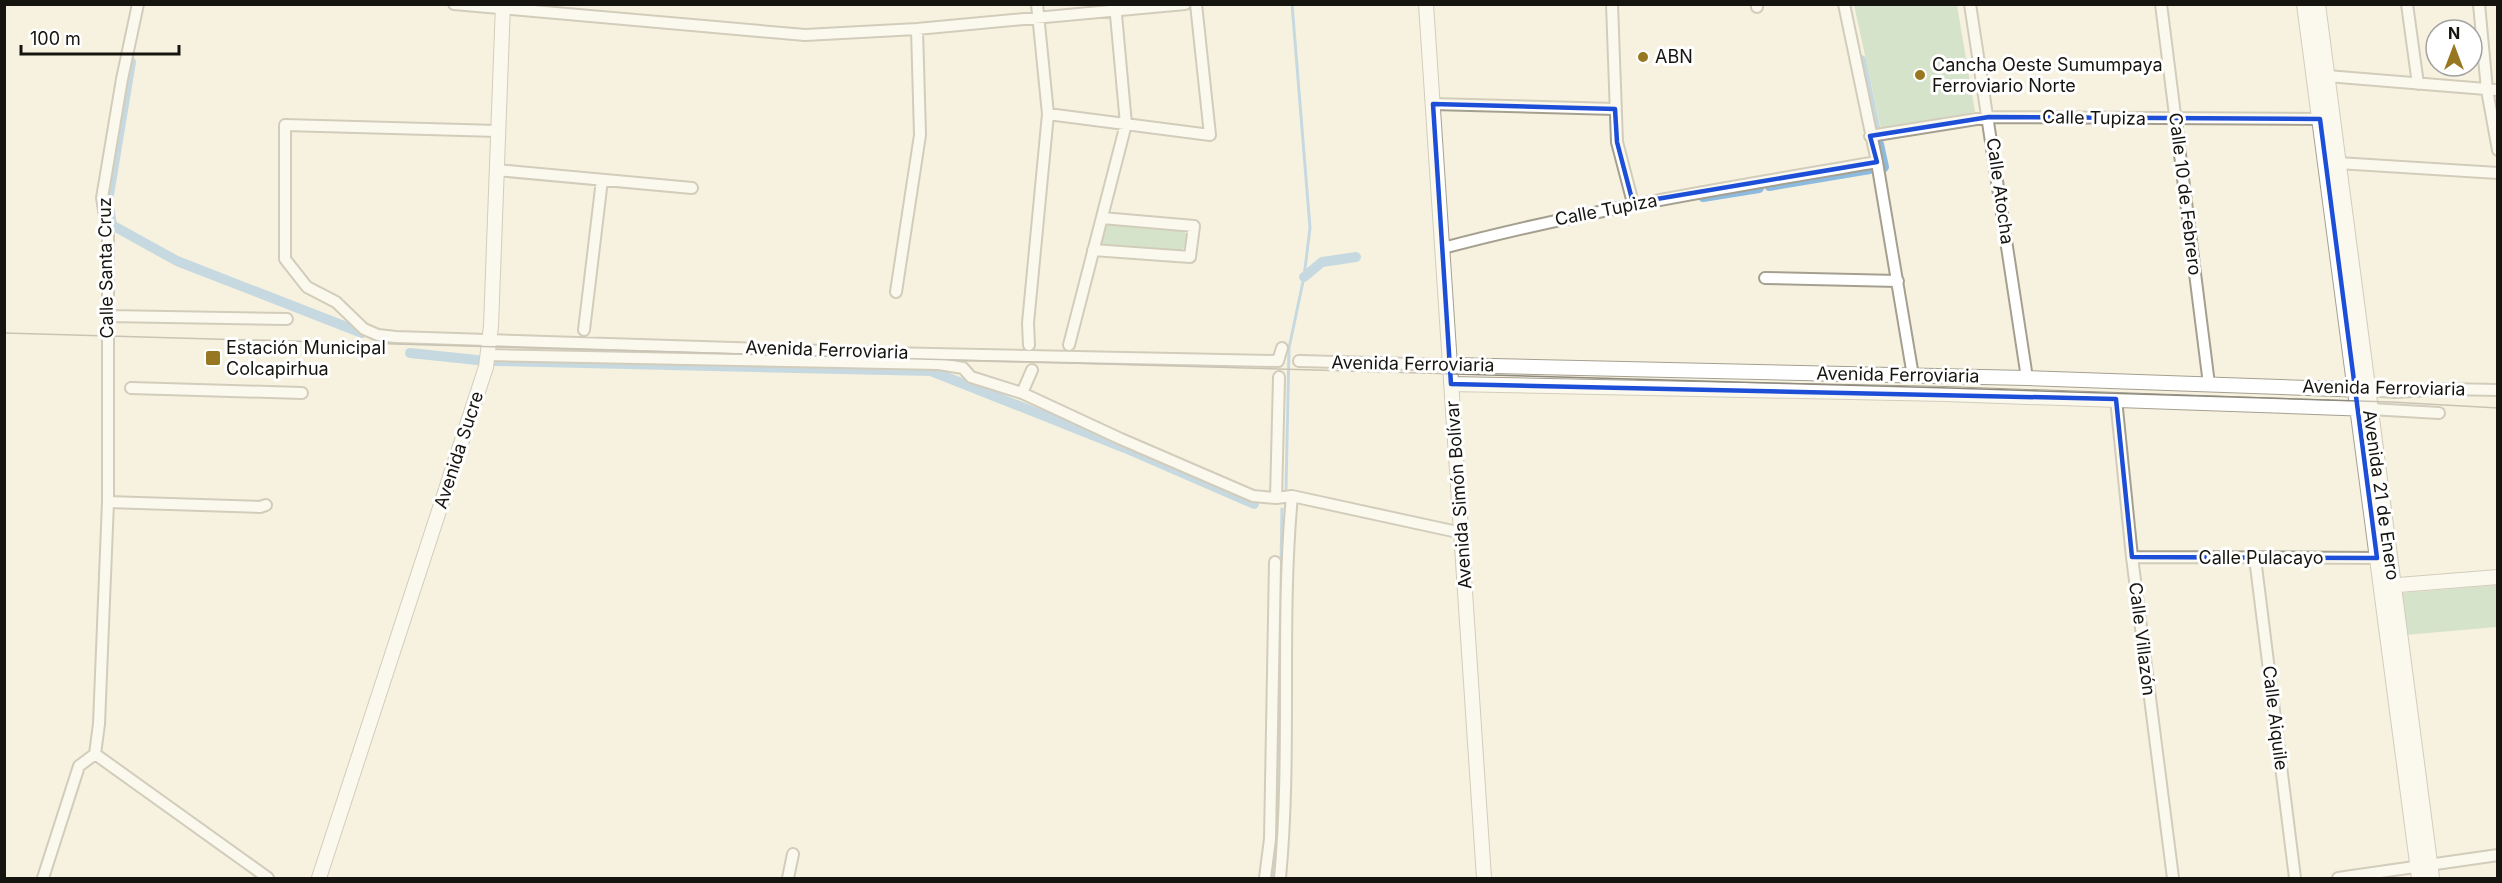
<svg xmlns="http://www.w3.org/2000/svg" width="2502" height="883" viewBox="0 0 2502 883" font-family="Inter,sans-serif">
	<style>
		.green { fill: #acd1b2 }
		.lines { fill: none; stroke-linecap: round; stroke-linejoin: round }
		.stream { stroke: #8dbbe0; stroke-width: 3 }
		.canal { stroke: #8dbbe0; stroke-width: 10 }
		.minor-casing { stroke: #a49f8f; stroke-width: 14 }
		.tertiary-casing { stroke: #a49f8f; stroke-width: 16 }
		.minor { stroke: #fff; stroke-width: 10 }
		.tertiary { stroke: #fff; stroke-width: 14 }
		.tram { stroke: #8e8a7e; stroke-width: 1.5 }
		.marked { fill: none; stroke: #1d4ed8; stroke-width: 4.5; stroke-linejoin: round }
		.poi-dot { fill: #987721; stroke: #fff; stroke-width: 2 }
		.labels { text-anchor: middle; stroke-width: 6; stroke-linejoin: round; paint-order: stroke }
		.poi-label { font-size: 18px; fill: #16140e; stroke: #fff; text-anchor: start }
		.street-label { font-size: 18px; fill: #16140e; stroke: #fff }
	</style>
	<rect width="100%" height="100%" fill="#f7f2e0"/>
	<path class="green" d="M 1854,5 L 1957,5 L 1975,112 L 1881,129 Z
		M 1109,222 L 1182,229 L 1188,237 L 1188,244 L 1180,252 L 1102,245 L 1100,240 L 1103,225 Z
		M 2497,585 L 2497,627 L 2405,635 L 2401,593 Z"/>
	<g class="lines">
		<path class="stream" d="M 1286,489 L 1289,348 L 1304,277 L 1310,228 L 1292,4
			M 1272,878 L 1276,838 L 1282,509"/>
		<path class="canal" d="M 1861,60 L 1875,127
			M 131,62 L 108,201 L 112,225 L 177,261 L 362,333
			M 1879,144 L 1884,167
			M 1769,186 L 1870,169
			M 1703,197 L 1759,188
			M 1304,277 L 1322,262 L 1356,257
			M 410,353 L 477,360
			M 495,361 L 931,371 L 1125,448 L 1254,504"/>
		<defs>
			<path id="minor" d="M 454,4 L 805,35 L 917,29 L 1185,4
				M 1612,4 L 1617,142 L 1633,203
				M 1844,4 L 1877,162 L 1913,376
				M 1970,4 L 2027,378
				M 2161,4 L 2209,384
				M 2407,4 L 2418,84
				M 2479,4 L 2487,90 L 2498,150
				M 1757,7 L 1757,4
				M 2327,76 L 2498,90
				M 1433,104 L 1615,109
				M 1048,114 L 1210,135 L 1196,4
				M 498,131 L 285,125 L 285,259 L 307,287 L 336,302 L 364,329 L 378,335 L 396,337 L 886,353 L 1278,361 L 1282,348
				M 1870,136 L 1989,117 L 2324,119
				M 2338,163 L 2498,173
				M 496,170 L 692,188
				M 1443,248 C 1586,210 1731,187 1877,162
				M 1093,250 L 1190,257 L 1194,226 L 1102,218
				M 1765,278 L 1898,281
				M 896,292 L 920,135 L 917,29
				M 108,316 L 287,319
				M 584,330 L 602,180
				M 1029,345 L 1028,323 L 1048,114 L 1037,4
				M 1069,345 L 1126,124 L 1115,4
				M 488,355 L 939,364 L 963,368 L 971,377 L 1022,393 L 1121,439 L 1253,496 L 1276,498 L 1292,496 L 1462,533
				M 1299,361 L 1451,365
				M 131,388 L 302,393
				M 2367,390 L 2395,392 L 2447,389 L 2498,390
				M 1022,393 L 1032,370
				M 2116,399 L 2132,557 L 2173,878
				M 2370,409 L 2439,413
				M 1276,498 L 1279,377
				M 108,502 L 260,507 L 266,505
				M 2132,557 L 2384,558
				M 2255,558 L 2295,878
				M 95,754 L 268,878
				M 43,878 L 79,766 L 95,754 L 99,724 L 108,502 L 108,235 L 102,198 L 122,79 L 138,4
				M 788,878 L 793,854
				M 1265,878 L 1270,839 L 1275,562
				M 1280,878 C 1292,751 1280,624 1292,496
				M 2338,878 L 2498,855"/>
			<path id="tertiary" d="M 1426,4 L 1484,878
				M 2304,4 L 2419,878
				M 2318,4 L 2432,878
				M 1451,365 L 2027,378 L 2367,390
				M 1451,384 L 1945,394 L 2370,409
				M 2386,586 L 2498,577
				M 319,878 L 486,367 L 491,326 L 503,4"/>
		</defs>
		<use href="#minor" class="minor-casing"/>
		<use href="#tertiary" class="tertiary-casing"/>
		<use href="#minor" class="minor"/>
		<use href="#tertiary" class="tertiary"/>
		<path class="tram" d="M 4,333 L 1949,388 L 2391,402 L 2498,408"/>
	</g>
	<path d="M0 0H2502V883H0ZM 1433,104 L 1615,109 L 1617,142 L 1633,203 L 1877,162 L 1870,136 L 1989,117 L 2320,119 L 2377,558 L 2132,557 L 2116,399 L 1451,384 Z" fill="#f7f2e0" fill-opacity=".55" fill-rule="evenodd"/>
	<path class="marked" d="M 1433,104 L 1615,109 L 1617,142 L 1633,203 L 1877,162 L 1870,136 L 1989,117 L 2320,119 L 2377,558 L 2132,557 L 2116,399 L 1451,384 Z"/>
	<g class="poi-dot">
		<circle cx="1643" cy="57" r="6"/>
		<circle cx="1920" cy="75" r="6"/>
		<rect x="205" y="350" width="16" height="16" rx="3"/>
	</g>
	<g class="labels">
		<g class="poi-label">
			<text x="1655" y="63">ABN</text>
			<text x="1932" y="71">Cancha Oeste Sumumpaya<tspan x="1932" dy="21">Ferroviario Norte</tspan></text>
			<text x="226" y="354">Estación Municipal<tspan x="226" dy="21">Colcapirhua</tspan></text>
		</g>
		<g class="street-label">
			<text transform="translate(2094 118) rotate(1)" y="6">Calle Tupiza</text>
			<text transform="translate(2000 191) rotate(82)" y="6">Calle Atocha</text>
			<text transform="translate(2185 194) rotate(83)" y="6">Calle 10 de Febrero</text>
			<text transform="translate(1606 210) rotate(-11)" y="6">Calle Tupiza</text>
			<text transform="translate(106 268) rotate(-91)" y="6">Calle Santa Cruz</text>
			<text transform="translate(827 350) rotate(2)" y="6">Avenida Ferroviaria</text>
			<text transform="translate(1413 364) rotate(1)" y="6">Avenida Ferroviaria</text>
			<text transform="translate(1898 375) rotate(1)" y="6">Avenida Ferroviaria</text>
			<text transform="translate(2384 388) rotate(1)" y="6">Avenida Ferroviaria</text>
			<text transform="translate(459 450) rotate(-72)" y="6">Avenida Sucre</text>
			<text transform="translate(1459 495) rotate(-94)" y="6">Avenida Simón Bolívar</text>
			<text transform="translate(2381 495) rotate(82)" y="6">Avenida 21 de Enero</text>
			<text x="2261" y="564">Calle Pulacayo</text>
			<text transform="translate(2142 639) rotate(83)" y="6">Calle Villazón</text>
			<text transform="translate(2275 718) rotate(83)" y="6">Calle Aiquile</text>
		</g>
	</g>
	<rect width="2502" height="883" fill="none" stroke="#16140e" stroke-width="12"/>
	<g transform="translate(2454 48)"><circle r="28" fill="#ffffff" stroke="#a2a19f" stroke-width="1.5"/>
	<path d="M0-4.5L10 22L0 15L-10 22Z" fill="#987721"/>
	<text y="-9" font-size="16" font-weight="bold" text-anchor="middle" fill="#16140e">N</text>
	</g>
	<path d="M21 45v9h158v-9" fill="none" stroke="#16140e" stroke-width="3"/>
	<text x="30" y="45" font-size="18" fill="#16140e" stroke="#ffffff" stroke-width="4.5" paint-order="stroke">100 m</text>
</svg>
